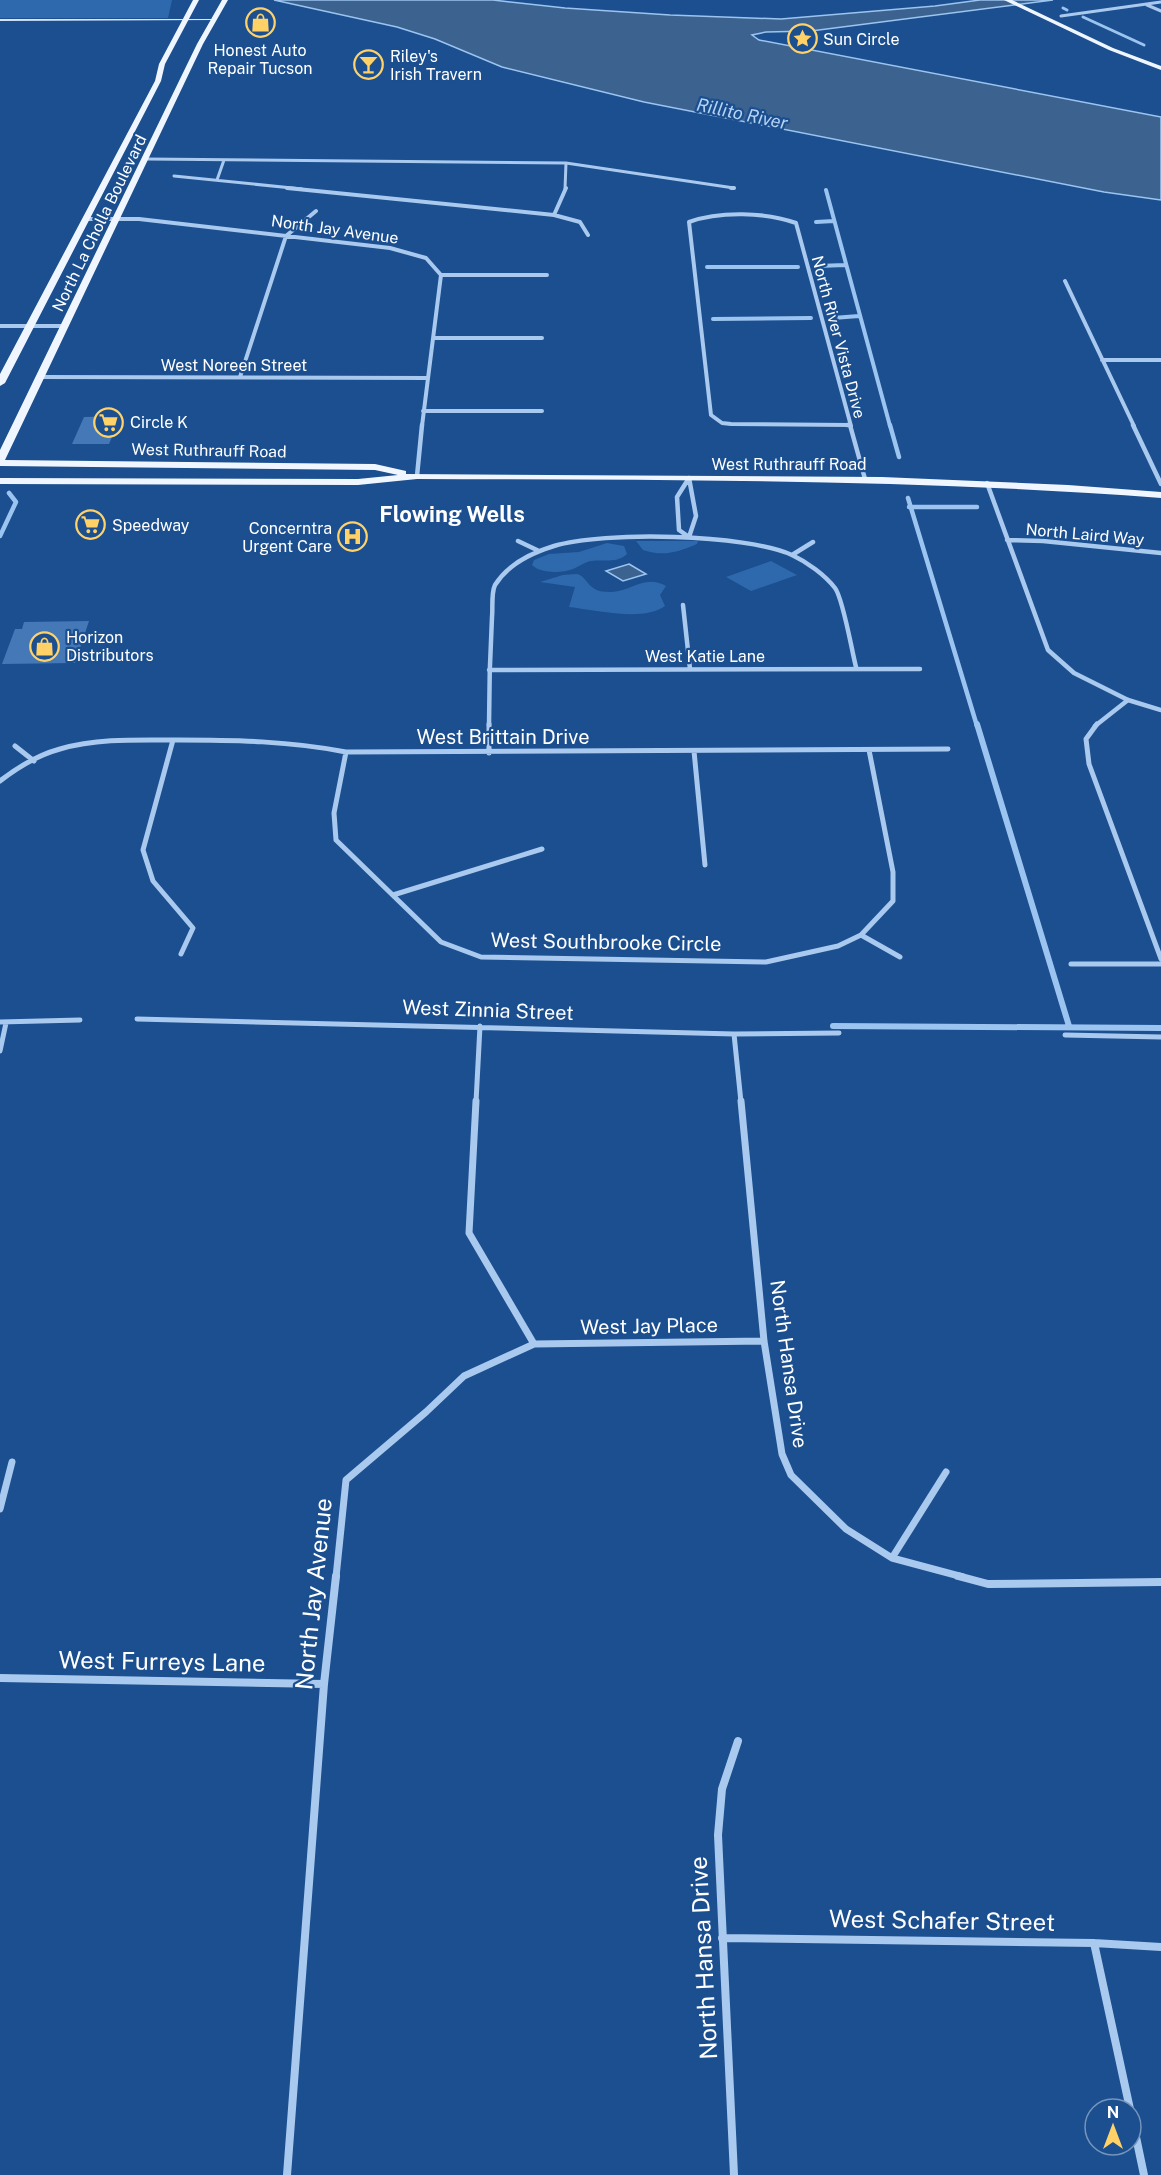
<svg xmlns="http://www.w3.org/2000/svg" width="1161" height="2175" viewBox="0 0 1161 2175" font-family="'Public Sans',sans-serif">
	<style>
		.green { fill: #2e69ad }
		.water { fill: #3c6290; stroke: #9cc4f0; stroke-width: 1.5 }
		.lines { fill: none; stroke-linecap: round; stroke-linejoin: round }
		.stream-far3 { stroke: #9cc4f0; stroke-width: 3 }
		.stream-far2 { stroke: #9cc4f0; stroke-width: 4 }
		.stream-far1 { stroke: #9cc4f0; stroke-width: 4.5 }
		.stream { stroke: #9cc4f0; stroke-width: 6 }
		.building { fill: #4478b7 }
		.street-far5 { stroke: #a9c9ee; stroke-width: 3 }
		.street-far4 { stroke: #a9c9ee; stroke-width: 4 }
		.street-far3 { stroke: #a9c9ee; stroke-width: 4.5 }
		.street-far2 { stroke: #a9c9ee; stroke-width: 5 }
		.street-far1 { stroke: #a9c9ee; stroke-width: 7 }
		.street { stroke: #a9c9ee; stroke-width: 8 }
		.secondary { fill: #d6e6fa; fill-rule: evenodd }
		.primary { fill: #f0f6ff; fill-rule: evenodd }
		.labels { text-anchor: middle; stroke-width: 4.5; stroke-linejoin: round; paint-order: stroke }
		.far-poi-label { font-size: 16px; fill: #fff; stroke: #1b4f8f; text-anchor: start }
		.far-street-label { font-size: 16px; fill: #fff; stroke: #1b4f8f }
		.far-water-label { font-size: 18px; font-style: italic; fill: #b5d3f5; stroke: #1b4f8f }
		.street-label { font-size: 20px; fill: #fff; stroke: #1b4f8f }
		.far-district-label { font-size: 22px; font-weight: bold; fill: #fff; stroke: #1b4f8f }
		.near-street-label { font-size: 24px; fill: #fff; stroke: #1b4f8f }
	</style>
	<rect width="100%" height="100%" fill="#1b4f8f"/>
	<path class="green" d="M 0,0 L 172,0 L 168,18 L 0,18 Z
		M 636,541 L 698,541 L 697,544 C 678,552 664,557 643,550 Z
		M 607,543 L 624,546 L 627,554 C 616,564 604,559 591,561 C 584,562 579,567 573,569 C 562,573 541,574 532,565 L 534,560 L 549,554 L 579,552 Z
		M 771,561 L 797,575 L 751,591 L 726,577 Z
		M 577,574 C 589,577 586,593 612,592 C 632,591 645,574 666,586 L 660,595 L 665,606 C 644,622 595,610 569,607 L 575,587 L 540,582 L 563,575 Z"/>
	<path class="water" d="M 274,0 L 493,0 L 565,8 L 670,15 L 781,19 L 935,6 L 980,0 L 1053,0 L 811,31 L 766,32 L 752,35 L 759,40 L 1161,117 L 1161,200 L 1104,192 L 644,102 L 502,67 L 435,39 L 397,27 Z
		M 629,564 L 646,574 L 623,581 L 606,571 Z"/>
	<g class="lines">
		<path class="stream-far3" d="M 1063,8 L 1067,10
			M 1083,17 L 1144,45"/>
		<path class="stream-far2" d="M 826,190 L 890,426
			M 816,222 L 834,221
			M 818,266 L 845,265
			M 707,267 L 798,267
			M 833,318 L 859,316
			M 713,319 L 811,318"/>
		<path class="stream-far1" d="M 890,425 L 899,457
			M 908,498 L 977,726
			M 909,507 L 977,507
			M 0,536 L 16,502 L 9,493"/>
		<path class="stream" d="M 977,724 L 1069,1026
			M 833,1026 L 1161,1028"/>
	</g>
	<path class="building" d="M 121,416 L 109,444 L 72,444 L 84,417 Z
		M 89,621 L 75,663 L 2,664 L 15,629 L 22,629 L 24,622 Z"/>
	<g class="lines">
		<path class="street-far5" d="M 1147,5 L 1161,11
			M 1061,16 L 1161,2
			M 146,159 L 566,163 L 734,188
			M 174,176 L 302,189
			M 217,180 L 224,160
			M 565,189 L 566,163"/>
		<path class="street-far4" d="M 287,188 L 554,215 L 580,222 L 588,235
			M 731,188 L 734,188
			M 554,215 L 566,188
			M 88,219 L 139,219 L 390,248 L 426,258 L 441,275 L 422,426
			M 441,275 L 547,275
			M 1065,281 L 1134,426
			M 0,326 L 65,326
			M 434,338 L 542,338
			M 1102,360 L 1161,360
			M 41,377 L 427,378
			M 240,377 L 286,236 L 316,211
			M 423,411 L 542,411
			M 850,425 L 731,424 L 722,423 L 711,415 L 689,222 C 719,211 766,212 796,223 L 851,426"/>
		<path class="street-far3" d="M 847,425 L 850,425
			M 850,425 L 865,479
			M 1133,425 L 1161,484
			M 417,476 L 422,425
			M 689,478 L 696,516 L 689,537
			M 689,478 L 677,497 L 679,530 L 689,537
			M 987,483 L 1048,650 L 1074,673 L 1128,700 L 1161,710
			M 1007,540 L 1043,541 L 1161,553
			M 518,541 L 539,551
			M 792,555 L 813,542
			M 683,605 L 690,669
			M 489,670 L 920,669
			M 489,726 C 489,689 490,653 492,617 C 493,608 491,593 495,585 C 508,564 531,553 554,546 C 603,531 746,534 792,555 C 807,562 825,575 835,588 C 843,598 852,652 856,667
			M 1095,726 L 1128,700"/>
		<path class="street-far2" d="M 489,724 L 489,753
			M 1097,724 L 1086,739 L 1089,764 L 1161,959
			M 173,740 L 143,850 L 153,881 L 193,928 L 181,954
			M 15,746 L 34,761
			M 694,751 L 705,865
			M 346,752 L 334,813 L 336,840 L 441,942 L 481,957 L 766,962 L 838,946 L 861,935 L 893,901 L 893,872 L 869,750
			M 0,781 C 18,767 38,755 60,749 C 98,738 139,740 178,740 C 235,740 290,741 346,752 L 948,749
			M 393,895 L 542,849
			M 861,935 L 900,957
			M 1071,964 L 1161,964
			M 137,1019 L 734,1034 L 839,1033
			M 0,1022 L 80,1020
			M 734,1034 L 741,1102
			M 1065,1035 L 1161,1037
			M 0,1051 L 6,1023
			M 476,1102 L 480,1026"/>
		<path class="street-far1" d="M 741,1101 L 764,1341 L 782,1454 L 791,1475 L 846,1529 L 892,1558 L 963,1577
			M 534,1344 L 764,1341
			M 0,1509 L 12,1462
			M 892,1558 L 946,1472
			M 336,1577 L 346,1480 L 426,1412 L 464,1376 L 534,1344 L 469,1233 L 476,1101"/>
		<path class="street" d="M 958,1576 L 988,1584 L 1161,1582
			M 0,1678 L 324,1684
			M 722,1938 L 1094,1943 L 1161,1947
			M 1094,1943 L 1130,2109
			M 1131,2113 L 1144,2175
			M 287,2175 L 324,1684 L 336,1576
			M 734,2175 L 718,1835 L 722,1789 L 738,1741"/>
		<path class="secondary" d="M 0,19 L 213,19 L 215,20 L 0,21 Z"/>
		<path class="primary" d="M 193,0 L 199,0 L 165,64 L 161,81 L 5,383 L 0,386 L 0,374 L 155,81 L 159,64 Z
			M 222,0 L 228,0 L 203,44 L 5,460 L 375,464 L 406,471 L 406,474 L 882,477 L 1068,485 L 1161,492 L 1161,498 C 913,479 665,480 417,479 L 358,485 L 0,484 L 0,478 L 358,479 L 398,475 L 375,470 L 0,466 L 0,450 L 197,44 Z
			M 1004,0 L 1012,0 L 1113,48 L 1161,66 L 1161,70 L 1109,50 Z"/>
	</g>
	<defs>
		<symbol id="shop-ring" viewBox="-11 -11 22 22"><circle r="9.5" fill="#1b4f8f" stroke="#ffd166" stroke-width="1.5"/><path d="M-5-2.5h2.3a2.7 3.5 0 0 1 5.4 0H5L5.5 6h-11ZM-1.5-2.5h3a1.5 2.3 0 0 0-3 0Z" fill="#ffd166"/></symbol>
		<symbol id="sight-ring" viewBox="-11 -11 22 22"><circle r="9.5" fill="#1b4f8f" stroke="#ffd166" stroke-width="1.5"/><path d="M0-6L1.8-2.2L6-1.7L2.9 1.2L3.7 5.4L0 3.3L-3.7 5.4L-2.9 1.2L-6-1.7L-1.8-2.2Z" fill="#ffd166"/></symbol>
		<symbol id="bar-ring" viewBox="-11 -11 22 22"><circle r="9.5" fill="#1b4f8f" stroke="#ffd166" stroke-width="1.5"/><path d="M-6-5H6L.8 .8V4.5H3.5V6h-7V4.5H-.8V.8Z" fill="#ffd166"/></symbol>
		<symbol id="supermarket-ring" viewBox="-11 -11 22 22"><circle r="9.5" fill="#1b4f8f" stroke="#ffd166" stroke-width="1.5"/><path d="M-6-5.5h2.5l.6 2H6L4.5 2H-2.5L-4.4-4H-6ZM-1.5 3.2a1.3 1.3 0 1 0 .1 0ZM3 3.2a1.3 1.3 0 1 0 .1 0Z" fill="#ffd166"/></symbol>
		<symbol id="hospital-ring" viewBox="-11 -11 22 22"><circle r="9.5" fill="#1b4f8f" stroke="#ffd166" stroke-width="1.5"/><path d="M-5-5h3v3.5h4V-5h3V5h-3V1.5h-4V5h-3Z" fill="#ffd166"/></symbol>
	</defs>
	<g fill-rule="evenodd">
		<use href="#shop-ring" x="244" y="6" width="33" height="33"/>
		<use href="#sight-ring" x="786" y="22" width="33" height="33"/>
		<use href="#bar-ring" x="352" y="48" width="33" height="33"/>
		<use href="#supermarket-ring" x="92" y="406" width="33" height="33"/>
		<use href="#supermarket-ring" x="74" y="508" width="33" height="33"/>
		<use href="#hospital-ring" x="336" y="520" width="33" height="33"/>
		<use href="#shop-ring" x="28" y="630" width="33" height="33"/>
	</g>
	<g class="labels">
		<g class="far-poi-label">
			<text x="823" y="45">Sun Circle</text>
			<text x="260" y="56" text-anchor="middle">Honest Auto<tspan x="260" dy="18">Repair Tucson</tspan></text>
			<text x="390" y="62">Riley's<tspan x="390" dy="18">Irish Travern</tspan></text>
			<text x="130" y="428">Circle K</text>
			<text x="112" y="531">Speedway</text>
			<text x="332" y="534" text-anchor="end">Concerntra<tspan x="332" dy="18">Urgent Care</tspan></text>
			<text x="66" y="643">Horizon<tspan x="66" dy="18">Distributors</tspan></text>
		</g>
		<g class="far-street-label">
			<text transform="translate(99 223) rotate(-64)" y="6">North La Cholla Boulevard</text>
			<text transform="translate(335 229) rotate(8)" y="6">North Jay Avenue</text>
			<text transform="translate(839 337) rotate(75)" y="6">North River Vista Drive</text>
			<text x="234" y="371">West Noreen Street</text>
			<text transform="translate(209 450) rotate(1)" y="6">West Ruthrauff Road</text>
			<text x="789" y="470">West Ruthrauff Road</text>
			<text transform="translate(1085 534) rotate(5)" y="6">North Laird Way</text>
			<text x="705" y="662">West Katie Lane</text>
		</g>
		<g class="far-water-label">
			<text transform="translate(742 114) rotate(12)" y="6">Rillito River</text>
		</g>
		<g class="street-label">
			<text x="503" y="744">West Brittain Drive</text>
			<text transform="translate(606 942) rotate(1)" y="7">West Southbrooke Circle</text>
			<text transform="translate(488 1010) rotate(2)" y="7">West Zinnia Street</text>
			<text transform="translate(649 1326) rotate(-1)" y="7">West Jay Place</text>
			<text transform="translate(789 1364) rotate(82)" y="7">North Hansa Drive</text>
		</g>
		<g class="far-district-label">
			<text x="452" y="522">Flowing Wells</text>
		</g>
		<g class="near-street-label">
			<text transform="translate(314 1594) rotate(-84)" y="8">North Jay Avenue</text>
			<text transform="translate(162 1662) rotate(1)" y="8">West Furreys Lane</text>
			<text transform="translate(942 1921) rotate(1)" y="8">West Schafer Street</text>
			<text transform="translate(704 1958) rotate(-93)" y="8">North Hansa Drive</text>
		</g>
	</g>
	<g transform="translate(1113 2127)"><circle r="28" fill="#1b4f8f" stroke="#7695bc" stroke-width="1.5"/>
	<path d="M0-4.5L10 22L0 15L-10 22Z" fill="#ffd166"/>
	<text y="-9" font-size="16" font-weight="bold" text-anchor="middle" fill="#ffffff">N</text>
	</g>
</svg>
